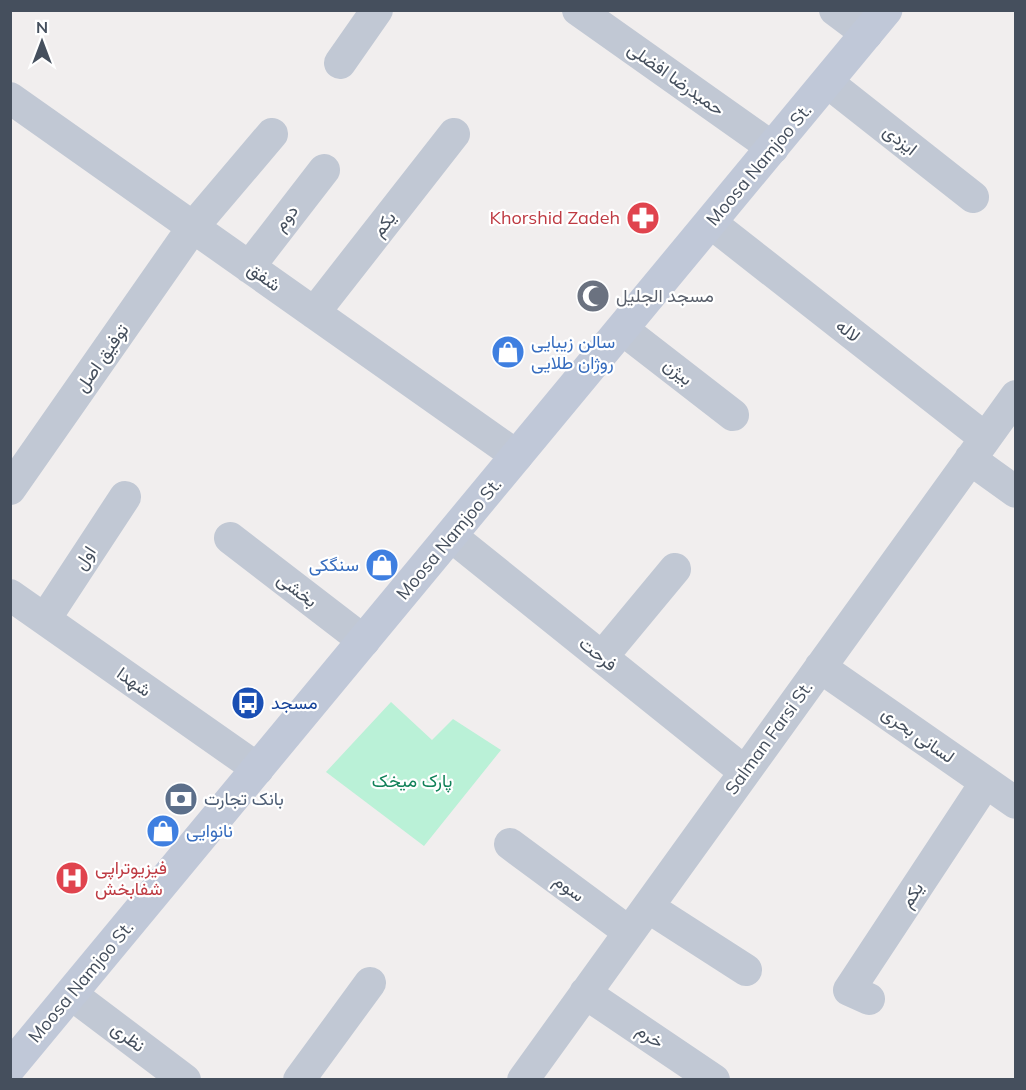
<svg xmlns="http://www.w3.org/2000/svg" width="1026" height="1090" viewBox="0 0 1026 1090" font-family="Mulish,Vazirmatn,sans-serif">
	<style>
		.green { fill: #baf1d7 }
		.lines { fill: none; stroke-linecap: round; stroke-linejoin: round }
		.street { stroke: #c1c8d4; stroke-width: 32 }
		.secondary { stroke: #c0c8d8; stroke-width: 33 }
		.labels { text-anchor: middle; stroke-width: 4.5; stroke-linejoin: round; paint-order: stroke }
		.street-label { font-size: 18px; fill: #454f5d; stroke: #fff }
		.health-label { font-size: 18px; fill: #be3a42; stroke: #fff; text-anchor: end }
		.worship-label { font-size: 18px; fill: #5b616d; stroke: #fff; text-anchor: start }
		.shop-label { font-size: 18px; fill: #366cbe; stroke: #fff; text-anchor: start }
		.transit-label { font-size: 18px; fill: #164399; stroke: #fff; text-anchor: start }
		.park-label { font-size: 18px; fill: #128259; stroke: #fff }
		.service-label { font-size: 18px; fill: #4e5e75; stroke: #fff; text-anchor: start }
	</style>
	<rect width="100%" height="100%" fill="#f1eeee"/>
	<path class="green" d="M 391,702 L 432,740 L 453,719 L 501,750 L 424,846 L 326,772 Z"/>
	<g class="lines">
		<path class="street" d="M 578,10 L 773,148
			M 835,10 L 867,34
			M 340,63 L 377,10
			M 827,82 L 973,197
			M 10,98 L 517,456
			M 711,223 L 985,438
			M 249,267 L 324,170
			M 314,313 L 454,134
			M 622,329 L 733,415
			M 970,459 L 1016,492
			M 10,489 L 193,227 L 272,134
			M 451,536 L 745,772
			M 230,538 L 364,641
			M 10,595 L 258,769
			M 45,619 L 125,497
			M 602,657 L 675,569
			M 820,667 L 1016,803
			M 510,844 L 629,932
			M 648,907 L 746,970
			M 585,993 L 714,1080
			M 71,994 L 185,1080
			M 869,999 L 849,990 L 986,782
			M 299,1080 L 370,983
			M 523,1080 L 1016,396"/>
		<path class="secondary" d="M 10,1067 L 886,10"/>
	</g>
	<defs>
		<symbol id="pharmacy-disc" viewBox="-11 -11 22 22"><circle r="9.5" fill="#e0444e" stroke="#fff"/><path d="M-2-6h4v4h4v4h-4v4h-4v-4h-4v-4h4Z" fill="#fff"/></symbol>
		<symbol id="mosque-disc" viewBox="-11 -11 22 22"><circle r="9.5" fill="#6b7280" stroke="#fff"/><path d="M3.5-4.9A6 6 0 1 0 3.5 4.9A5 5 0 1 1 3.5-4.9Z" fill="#fff"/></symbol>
		<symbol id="shop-disc" viewBox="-11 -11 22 22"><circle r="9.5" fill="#3f7fe0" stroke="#fff"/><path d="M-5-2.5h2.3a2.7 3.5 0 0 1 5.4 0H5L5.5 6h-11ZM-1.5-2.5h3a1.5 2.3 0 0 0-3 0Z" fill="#fff"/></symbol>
		<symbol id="bus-disc" viewBox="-11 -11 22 22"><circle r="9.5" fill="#1a4fb4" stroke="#fff"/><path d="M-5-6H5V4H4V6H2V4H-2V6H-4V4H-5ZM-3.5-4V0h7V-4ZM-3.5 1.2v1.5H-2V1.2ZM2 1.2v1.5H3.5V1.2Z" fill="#fff"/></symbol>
		<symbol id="bank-disc" viewBox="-11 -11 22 22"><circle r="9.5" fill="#5c6f8a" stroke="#fff"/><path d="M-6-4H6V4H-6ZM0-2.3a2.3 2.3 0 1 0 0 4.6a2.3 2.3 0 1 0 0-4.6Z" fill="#fff"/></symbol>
		<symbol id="hospital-disc" viewBox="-11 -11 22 22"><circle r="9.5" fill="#e0444e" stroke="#fff"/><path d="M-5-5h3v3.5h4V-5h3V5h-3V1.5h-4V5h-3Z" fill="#fff"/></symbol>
	</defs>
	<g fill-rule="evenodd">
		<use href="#pharmacy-disc" x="624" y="199" width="38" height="38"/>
		<use href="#mosque-disc" x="574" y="277" width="38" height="38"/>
		<use href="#shop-disc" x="489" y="333" width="38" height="38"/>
		<use href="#shop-disc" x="363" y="546" width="38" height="38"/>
		<use href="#bus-disc" x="229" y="684" width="38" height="38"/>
		<use href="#bank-disc" x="162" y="780" width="38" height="38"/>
		<use href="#shop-disc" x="144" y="812" width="38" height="38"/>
		<use href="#hospital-disc" x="53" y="859" width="38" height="38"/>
	</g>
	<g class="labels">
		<g class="street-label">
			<text transform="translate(676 79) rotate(35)" y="6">حمیدرضا افضلی</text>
			<text transform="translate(900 140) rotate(38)" y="6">ایزدی</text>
			<text transform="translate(759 165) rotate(-50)" y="6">Moosa Namjoo St.</text>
			<text transform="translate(286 218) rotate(-52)" y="6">دوم</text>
			<text transform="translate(384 224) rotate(-52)" y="6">یکم</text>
			<text transform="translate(264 277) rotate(35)" y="6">شفق</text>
			<text transform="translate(848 331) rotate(38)" y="6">لاله</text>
			<text transform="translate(102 358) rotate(-55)" y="6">توفیق اصل</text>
			<text transform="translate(678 372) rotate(38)" y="6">بیژن</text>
			<text transform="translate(449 539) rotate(-50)" y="6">Moosa Namjoo St.</text>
			<text transform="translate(85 558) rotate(-57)" y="6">اول</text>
			<text transform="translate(297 590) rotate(37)" y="6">بخشی</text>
			<text transform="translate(598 654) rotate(39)" y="6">فرحت</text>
			<text transform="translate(134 682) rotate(35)" y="6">شهدا</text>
			<text transform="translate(918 735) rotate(35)" y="6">لسانی بحری</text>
			<text transform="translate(769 738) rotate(-54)" y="6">Salman Farsi St.</text>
			<text transform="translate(569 888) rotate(36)" y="6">سوم</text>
			<text transform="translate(912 895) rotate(-57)" y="6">یکم</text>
			<text transform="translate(81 982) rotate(-50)" y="6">Moosa Namjoo St.</text>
			<text transform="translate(650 1036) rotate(34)" y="6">خرم</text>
			<text transform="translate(128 1037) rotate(37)" y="6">نظری</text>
		</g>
		<g class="health-label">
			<text x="620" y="224">Khorshid Zadeh</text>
			<text x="95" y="874" text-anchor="start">فیزیوتراپی<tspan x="95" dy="21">شفابخش</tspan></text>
		</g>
		<g class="worship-label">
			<text x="616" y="302">مسجد الجلیل</text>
		</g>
		<g class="shop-label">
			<text x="531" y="348">سالن زیبایی<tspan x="531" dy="21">روژان طلایی</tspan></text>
			<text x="359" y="571" text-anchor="end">سنگکی</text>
			<text x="186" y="837">نانوایی</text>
		</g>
		<g class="transit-label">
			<text x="271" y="709">مسجد</text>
		</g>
		<g class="park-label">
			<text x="412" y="787">پارک میخک</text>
		</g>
		<g class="service-label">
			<text x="204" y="805">بانک تجارت</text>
		</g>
	</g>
	<rect width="1026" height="1090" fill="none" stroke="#454f5d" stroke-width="24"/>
	<g transform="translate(42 42)" stroke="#ffffff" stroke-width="4.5" paint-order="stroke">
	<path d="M0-4.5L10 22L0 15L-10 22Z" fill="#454f5d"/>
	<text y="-9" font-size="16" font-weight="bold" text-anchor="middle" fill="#454f5d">N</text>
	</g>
</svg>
